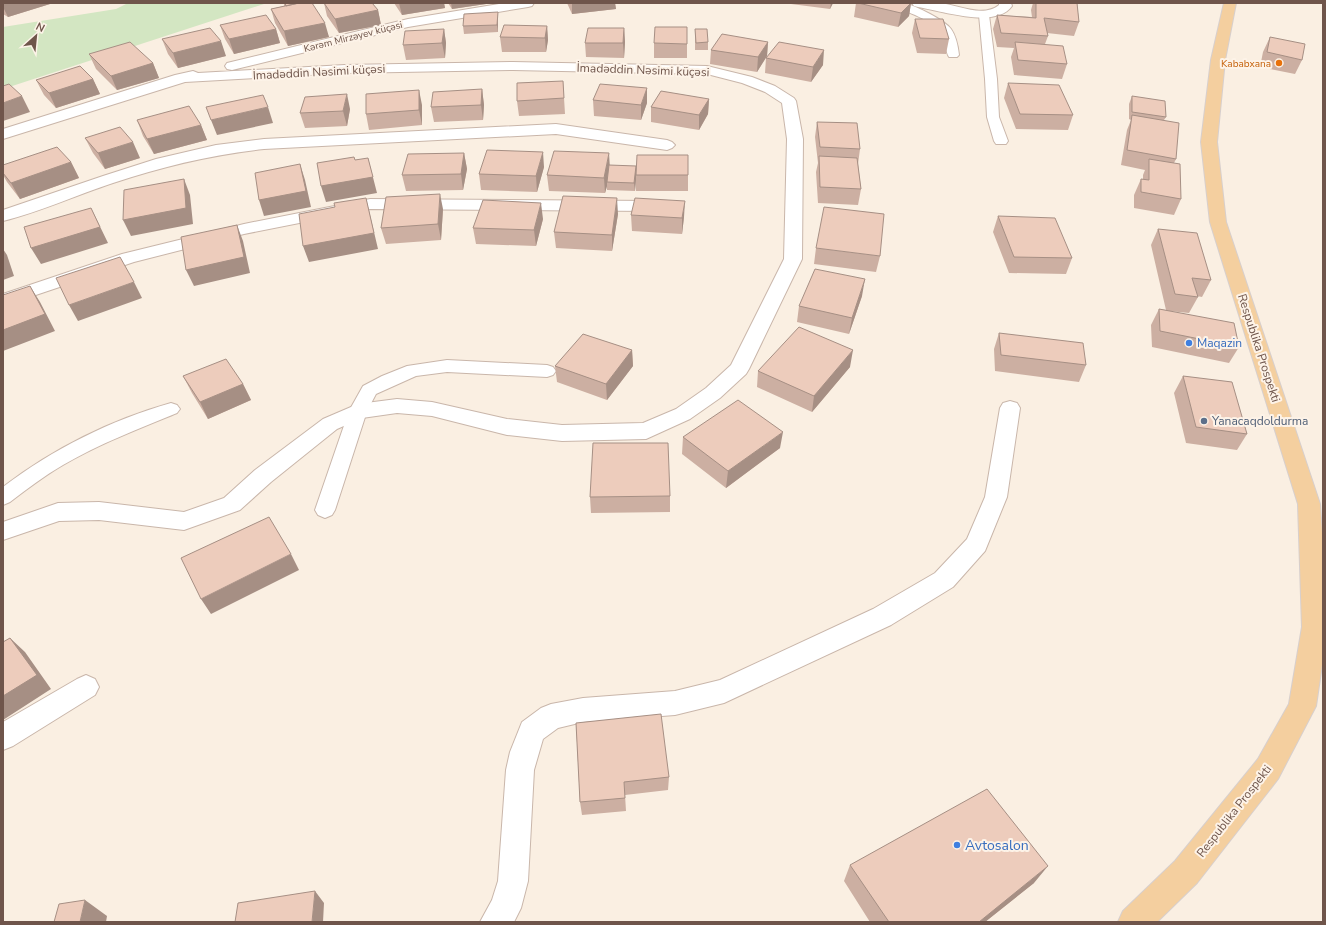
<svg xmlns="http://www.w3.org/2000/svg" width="1326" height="925" viewBox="0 0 1326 925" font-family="'Nunito Sans',sans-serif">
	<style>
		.green { fill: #d3e6c2 }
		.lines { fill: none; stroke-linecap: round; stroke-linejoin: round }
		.service-casing { stroke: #c9b6aa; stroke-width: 2 }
		.minor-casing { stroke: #c9b6aa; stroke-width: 2 }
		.primary-casing { stroke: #d7cfcd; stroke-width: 2 }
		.service { fill: #fff; fill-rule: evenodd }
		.minor { fill: #fff; fill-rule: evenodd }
		.primary { fill: #f4cf9f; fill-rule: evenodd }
		.wall { fill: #ccafa2 }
		.shaded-wall { fill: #a68f84 }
		.building { fill: #edccbc; stroke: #a68f84 }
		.food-dot { fill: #e8710a; stroke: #fdf3e8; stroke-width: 1.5 }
		.shop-dot { fill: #3f7fe0; stroke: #fdf3e8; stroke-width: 1.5 }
		.service-dot { fill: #5c6f8a; stroke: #fdf3e8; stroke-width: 1.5 }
		.labels { text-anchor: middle; stroke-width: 4; stroke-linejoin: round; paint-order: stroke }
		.far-street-label { font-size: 10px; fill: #6f554b; stroke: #fdf3e8 }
		.far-food-label { font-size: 10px; fill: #c56008; stroke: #fdf3e8; text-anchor: end }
		.street-label { font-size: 12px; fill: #6f554b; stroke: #fdf3e8 }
		.shop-label { font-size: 12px; fill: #366cbe; stroke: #fdf3e8; text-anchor: start }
		.service-label { font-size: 12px; fill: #4e5e75; stroke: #fdf3e8; text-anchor: start }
		.near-shop-label { font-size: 14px; fill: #366cbe; stroke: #fdf3e8; text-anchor: start }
	</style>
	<rect width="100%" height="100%" fill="#faefe2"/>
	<path class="green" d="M 128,3 L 267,3 L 3,89 L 3,27 L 116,9 Z"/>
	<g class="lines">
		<defs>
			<path id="service" d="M 890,3 C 894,3 900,2 905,3 C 917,7 943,19 951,29 C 956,36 958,46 959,55 L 957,57 L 949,57 C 945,51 946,41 942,34 C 936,21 904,11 891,5 Z
				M 984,12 L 989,15 L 997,79 L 999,117 L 1008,141 L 1006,144 L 996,144 L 994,141 L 987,117 L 985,79 L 979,15 Z
				M 447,360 L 547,365 L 553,367 L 556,371 L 553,375 L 547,377 L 447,372 L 416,376 L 376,394 L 367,411 L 335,510 L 332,515 L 325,518 L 318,515 L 315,510 L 349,411 L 363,386 L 382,376 L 407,366 Z
				M 171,403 L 177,405 L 180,409 L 177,413 C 138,429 99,444 63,465 C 44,476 27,489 10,502 L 3,505 L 3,487 C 53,449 111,420 171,403 Z"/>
			<path id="minor" d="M 505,3 L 534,3 L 532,6 L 528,7 L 408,27 L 232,70 L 227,69 L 225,66 L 227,63 L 408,19 Z
				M 912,3 C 921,3 931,2 940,3 C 958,5 983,18 999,5 L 999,3 L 1011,3 L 1012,6 C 996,29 942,11 918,7 L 914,6 Z
				M 513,62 L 707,66 L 752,77 L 775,86 L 794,98 L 796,101 L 803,139 L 802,259 L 749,369 L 746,374 L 720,398 L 690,419 L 646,439 L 562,441 L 507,435 L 432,416 L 397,413 L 362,418 L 337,429 L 271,482 L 240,510 L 184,530 L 99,520 L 59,521 L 3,540 L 3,522 L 58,503 L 99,502 L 184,512 L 224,498 L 255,470 L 323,419 L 358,404 L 397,399 L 432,402 L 507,419 L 562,425 L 643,423 L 676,409 L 706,388 L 731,365 L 784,259 L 787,139 L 782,103 L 765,92 L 742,83 L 707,74 L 513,70 L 345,73 L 185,82 L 3,139 L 3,129 L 175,75 L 193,71 L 198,73 L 345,65 Z
				M 556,124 L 667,140 L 672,142 L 675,145 L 672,148 L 667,150 L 556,134 L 264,149 C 210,155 164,166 113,183 C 76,195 40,212 3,221 L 3,210 L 103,176 L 156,159 L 216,145 L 264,139 Z
				M 370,199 L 655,201 L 661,202 L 663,206 L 661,210 L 655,211 L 370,209 L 244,234 L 134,262 L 3,306 L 3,294 L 122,254 L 244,224 Z
				M 1010,401 L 1017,403 L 1020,408 L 1007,497 L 985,551 L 953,587 L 891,625 L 724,703 L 675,715 L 583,722 L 558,728 L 543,739 L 534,770 L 528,881 L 521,908 L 514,922 L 480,922 L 492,900 L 498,881 L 506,770 L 510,752 L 522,722 L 541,708 L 551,704 L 583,698 L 675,691 L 720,680 L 873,609 L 935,573 L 967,539 L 985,497 L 1000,408 L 1003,403 Z
				M 86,675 L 95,679 L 99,687 L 95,695 L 13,746 L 3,750 L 3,722 L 77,679 Z"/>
			<path id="primary" d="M 1224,3 L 1236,3 L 1225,60 L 1217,142 L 1226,222 L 1320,504 L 1323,547 L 1323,658 L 1316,706 L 1278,779 L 1197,883 L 1157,922 L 1118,922 L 1123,911 L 1175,861 L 1258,759 L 1289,704 L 1302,627 L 1298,504 L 1210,222 L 1201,142 L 1211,60 Z"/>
		</defs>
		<use href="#service" class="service-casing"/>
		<use href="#minor" class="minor-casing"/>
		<use href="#primary" class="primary-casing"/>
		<use href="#service" class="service"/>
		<use href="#minor" class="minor"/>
		<use href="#primary" class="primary"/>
	</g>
	<path class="wall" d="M 3,3 L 50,4 L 8,17 L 3,14 Z
		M 284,3 L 312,3 L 329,37 L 288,46 L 275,23 L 271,9 L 284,6 Z
		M 324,3 L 372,3 L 378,10 L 381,25 L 339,33 L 327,16 Z
		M 394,3 L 444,3 L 445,8 L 402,15 Z
		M 448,3 L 493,3 L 452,9 Z
		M 567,3 L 615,3 L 616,9 L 572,14 Z
		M 791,3 L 833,3 L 830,9 L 791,4 Z
		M 856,3 L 911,3 L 909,16 L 898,27 L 854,17 Z
		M 1033,3 L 1077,3 L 1079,22 L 1074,36 L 1047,33 L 1048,36 L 1045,44 L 1067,64 L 1062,79 L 1014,75 L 1011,57 L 1014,48 L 997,47 L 993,29 L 997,15 L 1032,17 L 1031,10 Z
		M 498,12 L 498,32 L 464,34 L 463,26 Z
		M 915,19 L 949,39 L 946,54 L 917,53 L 912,33 Z
		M 220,25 L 276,29 L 280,43 L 234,54 L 225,39 Z
		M 547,26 L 548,40 L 546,52 L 502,52 L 500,37 Z
		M 624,28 L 625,42 L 624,58 L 586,57 L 585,43 Z
		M 444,29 L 446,43 L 445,58 L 406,60 L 403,45 Z
		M 695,29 L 708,42 L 708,50 L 695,50 Z
		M 1270,37 L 1302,60 L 1295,74 L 1260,67 L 1263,52 Z
		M 162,39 L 226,56 L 178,68 L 168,54 Z
		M 768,42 L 767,56 L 757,72 L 710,64 L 711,50 Z
		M 654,43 L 687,44 L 687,58 L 654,58 Z
		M 89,54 L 153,63 L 159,78 L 117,90 L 96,69 Z
		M 766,58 L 823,65 L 811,82 L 765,73 Z
		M 93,79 L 100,94 L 56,108 L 44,95 L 36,80 Z
		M 563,81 L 565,114 L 519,116 L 517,101 Z
		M 1008,83 L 1073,115 L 1068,130 L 1016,129 L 1004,98 Z
		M 482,89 L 484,105 L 483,120 L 434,122 L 431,107 Z
		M 1132,96 L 1166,117 L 1164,120 L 1176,159 L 1174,163 L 1181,199 L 1174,215 L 1134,208 L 1134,195 L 1141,179 L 1143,179 L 1143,175 L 1145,170 L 1121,165 L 1127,130 L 1131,120 L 1129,119 L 1129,104 Z
		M 709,99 L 708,114 L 699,130 L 651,122 L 651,107 Z
		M 593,100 L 647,103 L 641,120 L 594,116 Z
		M 422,105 L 422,125 L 369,130 L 366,114 Z
		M 350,109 L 347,126 L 305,128 L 300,113 Z
		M 137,120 L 201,125 L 207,140 L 154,154 L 143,136 Z
		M 817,122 L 860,149 L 858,164 L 861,189 L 858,205 L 818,203 L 816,172 L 818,163 L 815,137 Z
		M 85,138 L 140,158 L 105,169 L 93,153 Z
		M 464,153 L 467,169 L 463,190 L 406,191 L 402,175 Z
		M 71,162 L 79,178 L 20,199 L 7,182 L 3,175 L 3,165 Z
		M 610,165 L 688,175 L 688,191 L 636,191 L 636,180 L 635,191 L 607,190 L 607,186 L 605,193 L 549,191 L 547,175 Z
		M 544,167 L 537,192 L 481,190 L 479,174 Z
		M 443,209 L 441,240 L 386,244 L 381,228 Z
		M 618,214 L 612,251 L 556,248 L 554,232 Z
		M 631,215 L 684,217 L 682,234 L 632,231 Z
		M 998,216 L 1072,258 L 1066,274 L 1009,273 L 993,232 Z
		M 543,219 L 536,246 L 476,244 L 473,228 Z
		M 1158,229 L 1211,280 L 1202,297 L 1197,296 L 1198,297 L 1189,313 L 1169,311 L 1239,347 L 1229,363 L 1152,347 L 1151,325 L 1159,309 L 1166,310 L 1151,245 Z
		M 816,248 L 880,256 L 876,272 L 814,264 Z
		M 862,296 L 849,334 L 797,322 L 799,306 Z
		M 999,333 L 1086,365 L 1079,382 L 995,371 L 994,349 Z
		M 632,350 L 633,366 L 607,400 L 557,382 L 555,366 Z
		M 850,367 L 812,412 L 757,387 L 758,371 Z
		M 183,376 L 243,384 L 251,400 L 208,419 L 192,393 Z
		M 1183,376 L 1247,434 L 1237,450 L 1186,443 L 1174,393 Z
		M 683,437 L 780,448 L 726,488 L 682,454 Z
		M 670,496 L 670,512 L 591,513 L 590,497 Z
		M 576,723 L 669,777 L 668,790 L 625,795 L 626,811 L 582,815 L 580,802 Z
		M 850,865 L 1034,883 L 985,922 L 870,922 L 844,881 Z"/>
	<path class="shaded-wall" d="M 3,3 L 49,3 L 50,4 L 8,17 L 3,7 Z
		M 399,3 L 444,3 L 445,8 L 402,15 Z
		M 451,3 L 493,3 L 452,9 Z
		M 572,3 L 615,3 L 616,9 L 572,14 Z
		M 831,3 L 833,3 L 830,9 Z
		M 911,3 L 909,16 L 898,27 L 901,13 Z
		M 378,10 L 381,25 L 339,33 L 335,19 Z
		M 498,12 L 498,32 L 497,25 Z
		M 325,23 L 329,37 L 288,46 L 284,31 Z
		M 547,26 L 548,40 L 546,52 L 545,38 Z
		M 624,28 L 625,42 L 624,58 L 623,43 Z
		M 276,29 L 280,43 L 234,54 L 229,39 Z
		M 444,29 L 446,43 L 445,58 L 442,43 Z
		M 221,41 L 226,56 L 178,68 L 173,53 Z
		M 768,42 L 767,56 L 757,72 L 758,57 Z
		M 824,50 L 823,65 L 811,82 L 813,67 Z
		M 153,63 L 159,78 L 117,90 L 111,76 Z
		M 93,79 L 100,94 L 56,108 L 49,93 Z
		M 647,88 L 647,103 L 641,120 L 641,105 Z
		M 482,89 L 484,105 L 483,120 L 481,105 Z
		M 419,90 L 422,105 L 422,125 L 419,110 Z
		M 347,94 L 350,109 L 347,126 L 343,111 Z
		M 22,96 L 30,112 L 3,121 L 3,103 Z
		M 709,99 L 708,114 L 699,130 L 699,115 Z
		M 268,107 L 273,123 L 217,135 L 211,120 Z
		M 201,125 L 207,140 L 154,154 L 147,139 Z
		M 133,142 L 140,158 L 105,169 L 98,153 Z
		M 543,152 L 544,167 L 537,192 L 536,176 Z
		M 464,153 L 467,169 L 463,190 L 461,174 Z
		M 609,153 L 610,169 L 607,182 L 607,186 L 605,193 L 604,178 Z
		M 368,158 L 377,193 L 326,202 L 321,186 Z
		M 71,162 L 79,178 L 20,199 L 11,183 Z
		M 300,164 L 305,180 L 311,207 L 264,216 L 259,200 Z
		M 636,166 L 636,180 L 635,191 L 634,183 Z
		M 184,179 L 190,195 L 193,224 L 131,236 L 123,220 Z
		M 440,194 L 443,209 L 441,240 L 438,224 Z
		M 366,198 L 378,249 L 309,262 L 303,246 Z
		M 617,198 L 618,214 L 612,251 L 612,235 Z
		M 685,201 L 684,217 L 682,234 L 682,218 Z
		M 541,203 L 543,219 L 536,246 L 534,230 Z
		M 91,208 L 108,243 L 41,264 L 31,248 Z
		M 237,225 L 243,241 L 250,273 L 194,286 L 186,270 Z
		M 3,249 L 7,255 L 14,276 L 3,280 Z
		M 865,279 L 862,296 L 849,334 L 852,318 Z
		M 134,282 L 142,298 L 78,321 L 69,305 Z
		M 30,286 L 40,302 L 55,331 L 3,351 L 3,330 Z
		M 632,350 L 633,366 L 607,400 L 606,384 Z
		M 853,350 L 850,367 L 812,412 L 814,396 Z
		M 243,384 L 251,400 L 208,419 L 200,402 Z
		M 783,432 L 780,448 L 726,488 L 728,471 Z
		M 291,554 L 299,570 L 211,614 L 201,599 Z
		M 10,638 L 25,652 L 51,689 L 3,720 L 3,696 Z
		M 1048,866 L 1034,883 L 985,922 L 979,922 Z
		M 315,891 L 324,903 L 323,922 L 312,922 Z
		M 85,900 L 107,916 L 106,922 L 80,922 Z"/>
	<path class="building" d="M 285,3 L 299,3 L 286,6 Z
		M 299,3 L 312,3 L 325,23 L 284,31 L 271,9 Z
		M 324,3 L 372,3 L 378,10 L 335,19 Z
		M 858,3 L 911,3 L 901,13 Z
		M 1036,3 L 1077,3 L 1079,22 L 1044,18 L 1048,36 L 1001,33 L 997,15 L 1036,18 Z
		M 498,12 L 497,25 L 463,26 L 464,14 Z
		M 266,15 L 276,29 L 229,39 L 220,25 Z
		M 915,19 L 943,19 L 949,39 L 920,38 Z
		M 504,25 L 547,26 L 545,38 L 500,37 Z
		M 655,27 L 687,27 L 687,44 L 654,43 Z
		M 210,28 L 221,41 L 173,53 L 162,39 Z
		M 588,28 L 624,28 L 623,43 L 585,43 Z
		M 444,29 L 442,43 L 403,45 L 405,31 Z
		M 695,29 L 707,29 L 708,42 L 696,43 Z
		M 722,34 L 768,42 L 758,57 L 711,50 Z
		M 1270,37 L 1305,44 L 1302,60 L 1267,52 Z
		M 130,42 L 153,63 L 111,76 L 89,54 Z
		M 779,42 L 824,50 L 813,67 L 766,58 Z
		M 1015,42 L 1063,46 L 1067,64 L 1018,60 Z
		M 80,66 L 93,79 L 49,93 L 36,80 Z
		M 563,81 L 564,98 L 517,101 L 517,83 Z
		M 1008,83 L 1059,85 L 1073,115 L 1020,114 Z
		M 9,84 L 22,96 L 3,103 L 3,86 Z
		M 600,84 L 647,88 L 641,105 L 593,100 Z
		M 482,89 L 481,105 L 431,107 L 433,92 Z
		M 419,90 L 419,110 L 366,114 L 366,94 Z
		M 661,91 L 709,99 L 699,115 L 651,107 Z
		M 347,94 L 343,111 L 300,113 L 305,97 Z
		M 263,95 L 268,107 L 211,120 L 206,107 Z
		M 1132,96 L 1165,101 L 1166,117 L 1132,112 Z
		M 189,106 L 201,125 L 147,139 L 137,120 Z
		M 1132,115 L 1179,123 L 1176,159 L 1127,150 Z
		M 817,122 L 857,123 L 860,149 L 820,147 Z
		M 120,127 L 133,142 L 98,153 L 85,138 Z
		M 57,147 L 71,162 L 11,183 L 3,173 L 3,165 Z
		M 487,150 L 543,152 L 536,176 L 479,174 Z
		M 554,151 L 609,153 L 604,178 L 547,175 Z
		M 464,153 L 461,174 L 402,175 L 408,154 Z
		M 637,155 L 688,155 L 688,175 L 636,175 Z
		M 819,156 L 857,158 L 861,189 L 820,187 Z
		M 354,157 L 355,160 L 368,158 L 373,177 L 321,186 L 317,163 Z
		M 1149,159 L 1180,164 L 1181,199 L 1141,192 L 1141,179 L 1149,180 Z
		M 300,164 L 306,191 L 259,200 L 255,173 Z
		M 609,165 L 636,166 L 634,183 L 607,182 Z
		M 184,179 L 186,208 L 123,220 L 124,190 Z
		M 440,194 L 438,224 L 381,228 L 386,197 Z
		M 563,196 L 617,198 L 612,235 L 554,232 Z
		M 366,198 L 374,233 L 303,246 L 299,214 L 335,207 L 334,203 Z
		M 635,198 L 685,201 L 682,218 L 631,215 Z
		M 483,200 L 541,203 L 534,230 L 473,228 Z
		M 824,207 L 884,214 L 880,256 L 816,248 Z
		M 91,208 L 100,227 L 31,248 L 24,227 Z
		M 998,216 L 1055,218 L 1072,258 L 1014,257 Z
		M 237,225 L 244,257 L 186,270 L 181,237 Z
		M 1158,229 L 1197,233 L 1211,280 L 1192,278 L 1198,297 L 1175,294 Z
		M 120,257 L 134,282 L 69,305 L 56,278 Z
		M 815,269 L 865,279 L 852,318 L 799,306 Z
		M 30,286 L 45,314 L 3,330 L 3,295 Z
		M 1159,309 L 1234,323 L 1239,347 L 1160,331 Z
		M 799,327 L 853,350 L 814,396 L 758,371 Z
		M 999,333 L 1083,343 L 1086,365 L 1001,355 Z
		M 583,334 L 632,350 L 606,384 L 555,366 Z
		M 226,359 L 243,384 L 200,402 L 183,376 Z
		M 1183,376 L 1232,382 L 1247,434 L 1196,427 Z
		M 738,400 L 783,432 L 728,471 L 683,437 Z
		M 593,443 L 668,443 L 670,496 L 590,497 Z
		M 269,517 L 291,554 L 201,599 L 181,558 Z
		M 10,638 L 37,675 L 3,696 L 3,642 Z
		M 661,714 L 669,777 L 624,782 L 625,798 L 580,802 L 576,723 Z
		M 987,789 L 1048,866 L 979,922 L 889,922 L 850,865 Z
		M 315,891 L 312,922 L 235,922 L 238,903 Z
		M 85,900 L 80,922 L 54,922 L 59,904 Z"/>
	<circle class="food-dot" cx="1279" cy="63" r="4"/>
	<g class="shop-dot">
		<circle cx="1189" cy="343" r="4"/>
		<circle cx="957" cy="845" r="4"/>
	</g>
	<circle class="service-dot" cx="1204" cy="421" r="4"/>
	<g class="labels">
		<g class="far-street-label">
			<text transform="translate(353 36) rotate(-14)" y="4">Kərəm Mirzəyev küçəsi</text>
		</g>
		<g class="far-food-label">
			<text x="1271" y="67">Kababxana</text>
		</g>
		<g class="street-label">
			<text transform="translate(643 70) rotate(2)" y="4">İmadəddin Nəsimi küçəsi</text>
			<text transform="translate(319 72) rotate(-3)" y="4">İmadəddin Nəsimi küçəsi</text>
			<text transform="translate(1259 348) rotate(72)" y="4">Respublika Prospekti</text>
			<text transform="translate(1234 811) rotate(-52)" y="4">Respublika Prospekti</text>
		</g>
		<g class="shop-label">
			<text x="1197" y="347">Maqazin</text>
		</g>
		<g class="service-label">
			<text x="1212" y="425">Yanacaqdoldurma</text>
		</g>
		<g class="near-shop-label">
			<text x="965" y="850">Avtosalon</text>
		</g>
	</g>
	<rect width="1326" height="925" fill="none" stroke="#6f554b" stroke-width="8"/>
	<g transform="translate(36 36) rotate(27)" stroke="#fdf3e8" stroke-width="3" paint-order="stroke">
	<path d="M0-3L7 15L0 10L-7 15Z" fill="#6f554b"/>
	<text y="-6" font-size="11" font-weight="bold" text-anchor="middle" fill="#6f554b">N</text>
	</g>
</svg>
